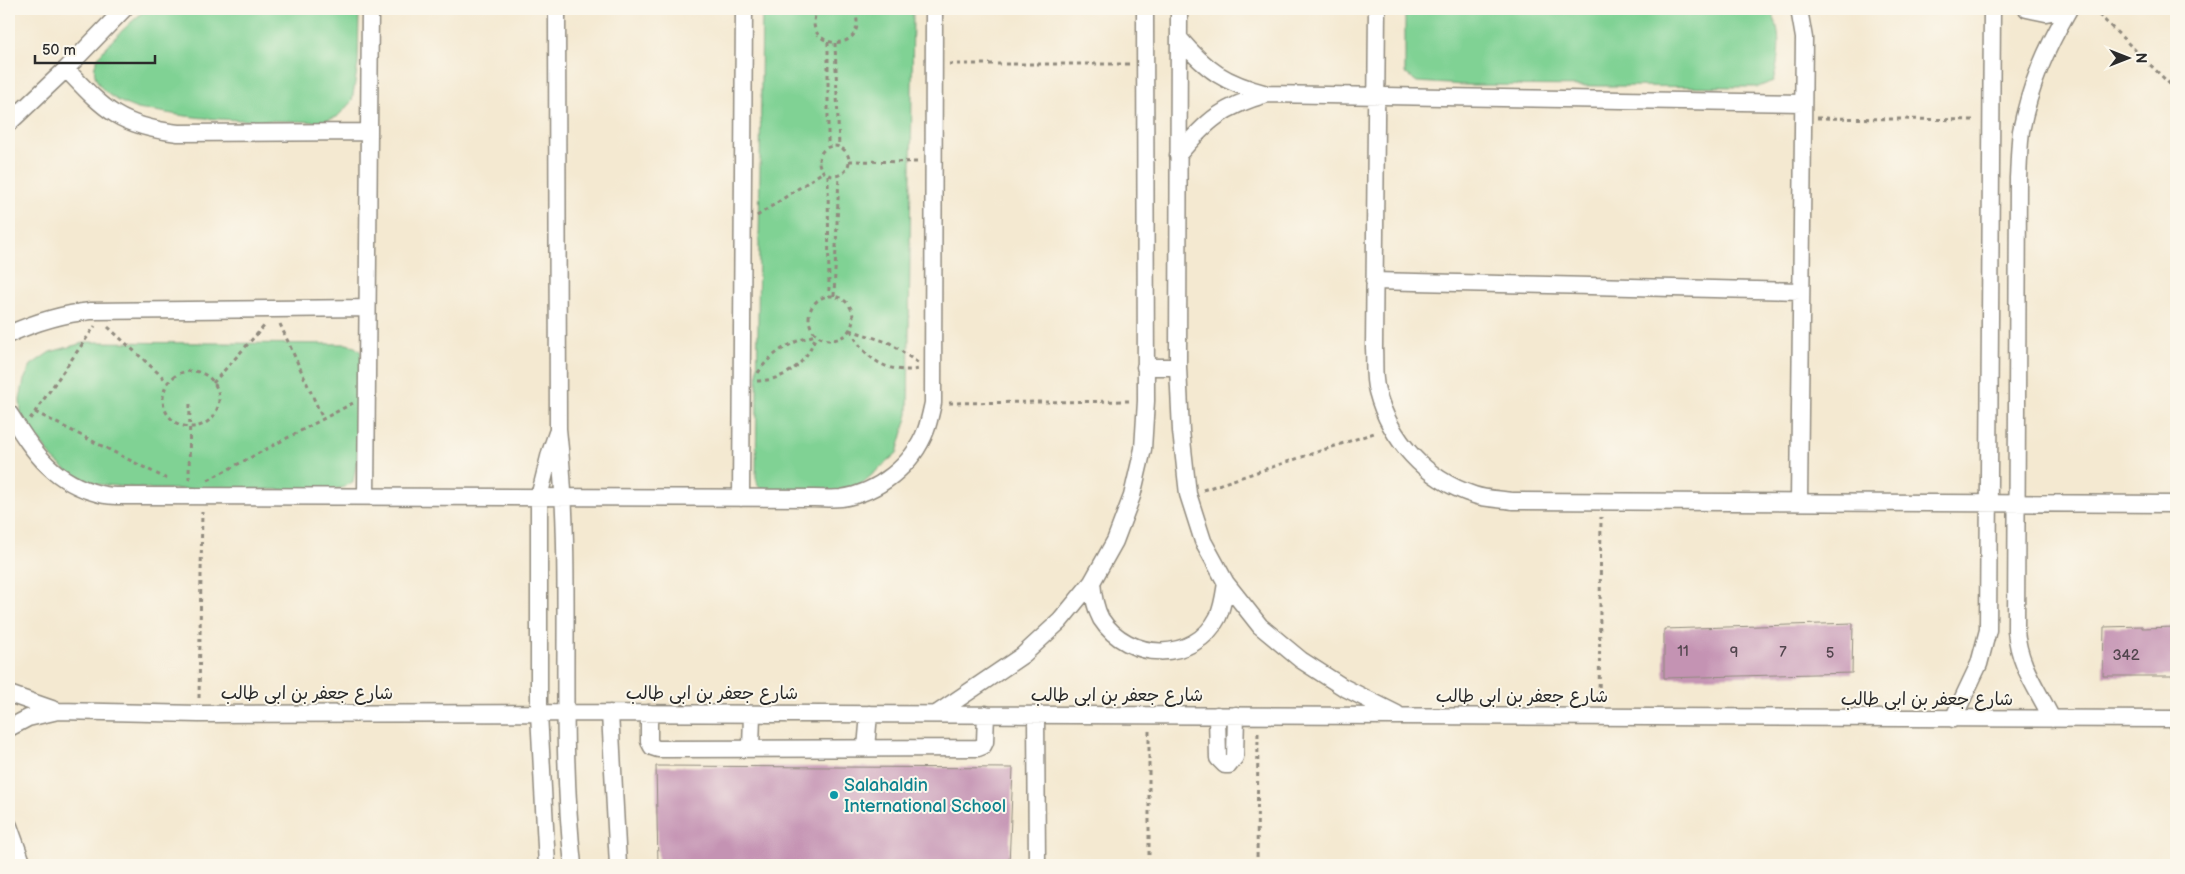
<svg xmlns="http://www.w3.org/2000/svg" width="2185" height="874" viewBox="0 0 2185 874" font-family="'Balsamiq Sans','Playpen Sans Arabic',sans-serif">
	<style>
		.green { fill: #80d294; stroke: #567e60 }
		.building { fill: #c493b3 }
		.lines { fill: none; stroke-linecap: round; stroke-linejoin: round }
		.minor-casing { stroke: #908a7e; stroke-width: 19 }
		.path { stroke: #908a7e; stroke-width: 3; stroke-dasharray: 4 4; stroke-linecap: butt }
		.minor { stroke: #fff; stroke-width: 16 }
		.culture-dot { fill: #0f9aa8; stroke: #fbf7ec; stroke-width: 2 }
		.labels { text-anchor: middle; stroke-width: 4; stroke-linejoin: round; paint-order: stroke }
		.number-label { font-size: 15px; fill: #51454d }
		.street-label { font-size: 18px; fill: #2b2b2b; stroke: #fbf7ec }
		.culture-label { font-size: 18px; fill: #0d838f; stroke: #fbf7ec; text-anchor: start }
	</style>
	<rect width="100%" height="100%" fill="#fbf7ec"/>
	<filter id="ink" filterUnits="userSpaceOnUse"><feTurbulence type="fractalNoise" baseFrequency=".02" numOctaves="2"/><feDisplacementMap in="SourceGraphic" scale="10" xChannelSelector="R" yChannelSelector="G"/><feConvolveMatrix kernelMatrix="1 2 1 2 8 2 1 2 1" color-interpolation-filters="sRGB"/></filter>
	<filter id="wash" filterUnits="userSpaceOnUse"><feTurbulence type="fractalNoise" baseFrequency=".0096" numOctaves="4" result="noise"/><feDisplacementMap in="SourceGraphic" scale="20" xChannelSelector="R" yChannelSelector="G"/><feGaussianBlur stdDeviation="1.12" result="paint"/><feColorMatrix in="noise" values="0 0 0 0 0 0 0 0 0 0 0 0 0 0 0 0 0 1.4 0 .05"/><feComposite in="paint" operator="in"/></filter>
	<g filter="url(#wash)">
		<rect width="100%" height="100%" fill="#f4e9d1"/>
		<path class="green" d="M 146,9 L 359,9 L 358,64 L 352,101 L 337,117 L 320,122 C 270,120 209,122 161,112 C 153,110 145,111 138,109 C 119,103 90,88 95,65 C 98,50 134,20 146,9 Z
			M 762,9 L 913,9 L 908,414 L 897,453 L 858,487 L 826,494 L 769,494 L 758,486 L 756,477 Z
			M 1405,9 L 1768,9 C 1784,26 1779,60 1773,81 L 1758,87 L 1464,85 L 1417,82 L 1405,73 Z
			M 87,342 L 347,344 L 355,347 L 361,352 L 361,361 L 357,461 L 353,482 L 342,488 L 324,490 L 150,489 L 82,483 L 53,459 L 21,415 L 20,399 L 24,380 L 31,365 L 50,352 Z"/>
		<g id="blocks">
			<path class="building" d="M 1853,623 L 1852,673 L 1664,678 L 1664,629 Z
				M 2142,626 L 2142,628 L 2176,627 L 2176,676 L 2103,676 L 2104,627 Z
				M 656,766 L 1013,768 L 1009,865 L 658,865 Z"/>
		</g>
	</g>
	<g filter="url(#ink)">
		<use href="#blocks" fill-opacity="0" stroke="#908a7e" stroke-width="1"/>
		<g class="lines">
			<defs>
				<path id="minor" d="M 557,9 L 558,429 C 574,574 557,720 573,865
					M 1179,9 L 1178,367 L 1181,431 L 1188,494 L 1203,541 L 1226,583 L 1260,626 L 1301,660 L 1343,687 L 1397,714
					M 1377,9 L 1374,348 C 1375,362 1373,378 1377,391 C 1390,440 1425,479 1474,495 C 1486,499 1500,499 1512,501 L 2176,504
					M 2027,9 L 2046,13 L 2066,9
					M 1179,38 C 1207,71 1225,83 1267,94 L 1803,103
					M 66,69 C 105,110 119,126 178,133 L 369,132
					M 9,123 L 66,69 L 124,9
					M 1178,155 C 1207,120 1224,106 1267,94
					M 1374,281 L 1801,291
					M 9,334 C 36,322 61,314 91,311 L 367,308
					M 1145,367 L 1178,367
					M 9,413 C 34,452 52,482 100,494 C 111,497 124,496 135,496 L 814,498 C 823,498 832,499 841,498 C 878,493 913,465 926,430 C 929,422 931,412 933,403 L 934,9
					M 366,497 L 370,9
					M 741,498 L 744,9
					M 1799,502 L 1804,38 L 1799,9
					M 1092,582 C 1093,595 1095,608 1101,619 C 1128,661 1194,664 1218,617 C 1223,606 1224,595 1226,583
					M 9,694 L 58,711
					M 610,713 L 618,865
					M 649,713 L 649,741 L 652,747 L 658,749 L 978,748 L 983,746 L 985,742 L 986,714
					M 936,714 L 1023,655 L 1060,621 L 1092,582 L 1115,541 L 1132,496 L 1143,449 L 1146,401 L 1145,9
					M 1036,715 L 1037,865
					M 1217,715 L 1218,758 L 1225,765 L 1229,765 L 1235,757 L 1236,715
					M 1953,719 L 1979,664 L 1988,630 L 1992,9
					M 2052,719 C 2037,688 2019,666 2016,631 L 2018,178 C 2019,162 2019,146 2021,131 C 2030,85 2046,49 2069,9
					M 9,728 L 28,718 L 58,711 L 199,714 L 566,713 L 2176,719
					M 866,748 L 869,714
					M 751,749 L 752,714
					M 9,826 L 23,865
					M 547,865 L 539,713 L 539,497 L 550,453 L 557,433"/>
			</defs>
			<use href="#minor" class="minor-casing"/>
			<path class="path" d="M 818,9 C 796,50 873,57 854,9
				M 2093,9 L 2176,90
				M 828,42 L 828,147
				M 835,43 L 839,147
				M 949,64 L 1131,64
				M 1817,118 L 1976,120
				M819 161a15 15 0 1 1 30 0a15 15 0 1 1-30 0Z
				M 849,161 L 918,162
				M 828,175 L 829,296
				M 757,216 L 823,172
				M809 318a22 22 0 1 1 44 0a22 22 0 1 1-44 0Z
				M 834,296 L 839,175
				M 280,324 L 323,419
				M 108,327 L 168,382
				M 850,330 L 890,343 L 918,363
				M 851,330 C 864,359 887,374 919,369
				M163 399a28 28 0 1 1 56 0a28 28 0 1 1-56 0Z
				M 758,373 C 771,352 793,341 816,335
				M 757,381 C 787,380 807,363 816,335
				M 213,383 L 266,324
				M 949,403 L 1132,401
				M 35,412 L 169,480
				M 30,419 L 95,326
				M 189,480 L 190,400
				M 208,480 L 353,403
				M 1203,490 L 1377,432
				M 199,698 L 202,512
				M 1599,703 L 1601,517
				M 1149,731 L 1149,865
				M 1257,865 L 1258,731"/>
			<use href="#minor" class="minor"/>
		</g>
	</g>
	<circle class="culture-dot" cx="834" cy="795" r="5"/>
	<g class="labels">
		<g class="number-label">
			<text x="1683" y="656">11</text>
			<text x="1734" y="657">9</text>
			<text x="1783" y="657">7</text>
			<text x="1830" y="658">5</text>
			<text x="2126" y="660">342</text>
		</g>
		<g class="street-label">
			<text x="307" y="699">شارع جعفر بن ابى طالب</text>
			<text x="712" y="699">شارع جعفر بن ابى طالب</text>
			<text x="1117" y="701">شارع جعفر بن ابى طالب</text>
			<text x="1522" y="702">شارع جعفر بن ابى طالب</text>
			<text x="1927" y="705">شارع جعفر بن ابى طالب</text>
		</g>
		<g class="culture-label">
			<text x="844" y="791">Salahaldin<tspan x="844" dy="21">International School</tspan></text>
		</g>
	</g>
	<rect width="2185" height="874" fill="none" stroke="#fbf7ec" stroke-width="30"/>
	<g transform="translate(2128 58) rotate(90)" stroke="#fbf7ec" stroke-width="4" paint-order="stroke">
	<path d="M0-4L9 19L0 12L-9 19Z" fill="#2b2b2b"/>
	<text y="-8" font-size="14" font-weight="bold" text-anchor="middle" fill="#2b2b2b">N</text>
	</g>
	<path d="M35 55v8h120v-8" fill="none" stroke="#2b2b2b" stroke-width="2.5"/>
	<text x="42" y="55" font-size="15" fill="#2b2b2b" stroke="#fbf7ec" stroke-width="4" paint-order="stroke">50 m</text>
</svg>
